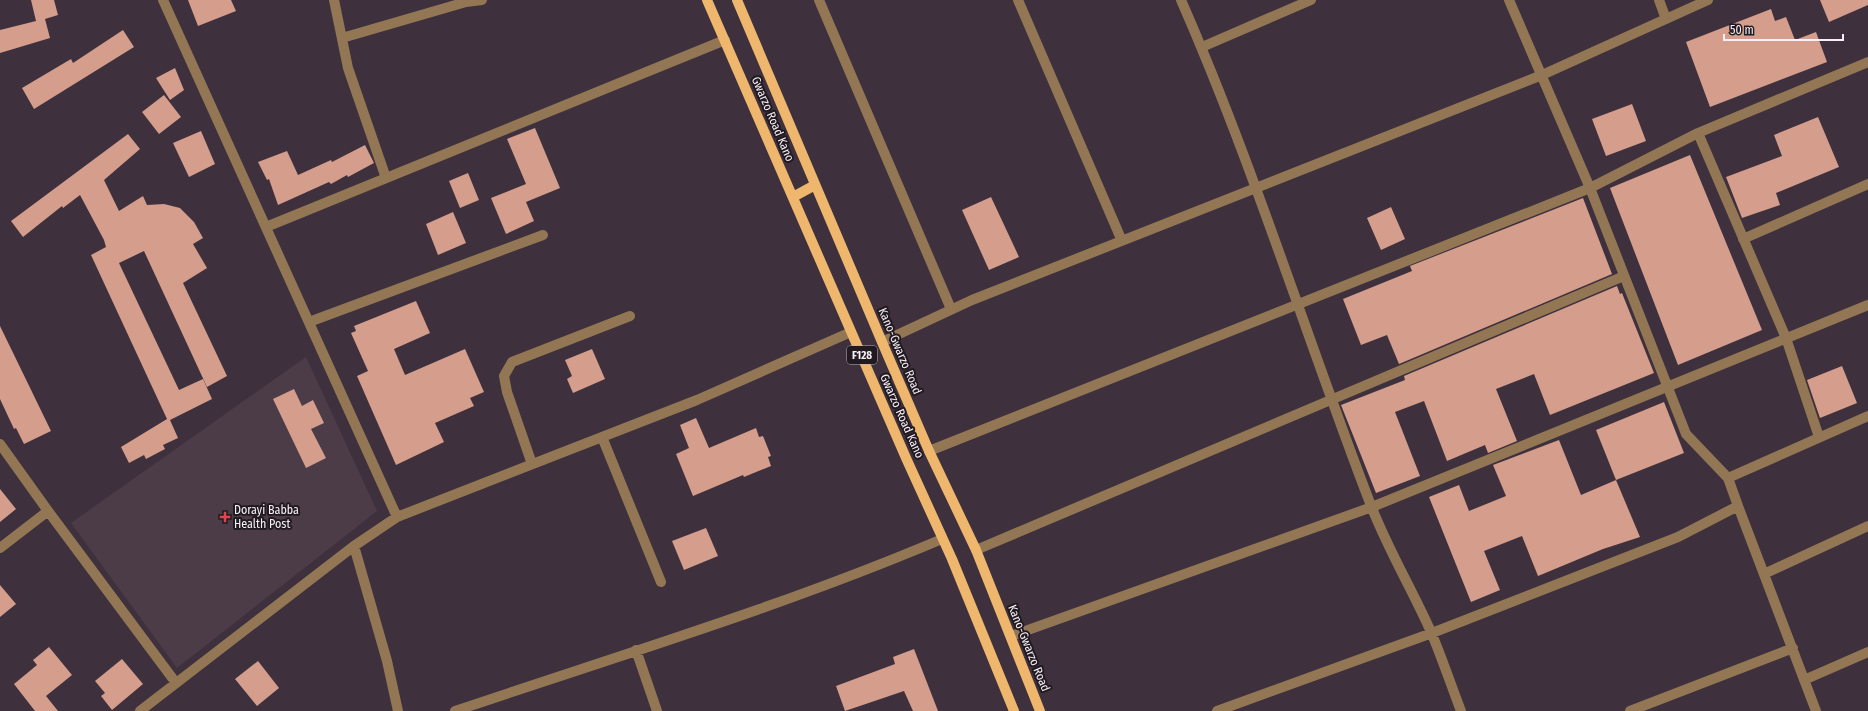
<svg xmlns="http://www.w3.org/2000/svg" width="1868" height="711" viewBox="0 0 1868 711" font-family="'Fira Sans Condensed',sans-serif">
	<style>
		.medical { fill: #4c3c48 }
		.building { fill: #d59d8c }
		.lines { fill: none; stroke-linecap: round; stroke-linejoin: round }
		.minor { stroke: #937755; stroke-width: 10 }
		.major { stroke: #efb76d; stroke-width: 10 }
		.health-dot { fill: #e0444e; stroke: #211b21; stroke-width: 1.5 }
		.labels { text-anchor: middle; stroke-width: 4; stroke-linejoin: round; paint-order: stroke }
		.shield { fill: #211b21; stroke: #b8afb7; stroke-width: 1 }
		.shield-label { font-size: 11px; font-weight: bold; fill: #f8eff7 }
		.street-label { font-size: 12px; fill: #f8eff7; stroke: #211b21 }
		.poi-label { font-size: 12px; fill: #f8eff7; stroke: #211b21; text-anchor: start }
	</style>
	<rect width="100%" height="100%" fill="#3e313d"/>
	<path class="medical" d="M 306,357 L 377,511 L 177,668 L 71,523 Z"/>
	<path class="building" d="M 31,0 L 54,0 L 58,15 L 45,19 L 50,38 L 0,53 L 0,30 L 36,21 Z
		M 188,0 L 231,0 L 236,11 L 198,26 Z
		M 1820,0 L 1868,0 L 1868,5 L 1829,22 Z
		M 1771,9 L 1775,21 L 1786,17 L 1795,40 L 1816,32 L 1827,62 L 1710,107 L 1686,42 Z
		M 123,30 L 134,47 L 34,109 L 22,88 L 71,59 L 73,63 Z
		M 175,68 L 184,90 L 170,100 L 156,78 Z
		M 164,95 L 181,117 L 159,134 L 142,112 Z
		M 1632,104 L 1646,141 L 1606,156 L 1592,119 Z
		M 1818,117 L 1839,167 L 1776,193 L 1780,205 L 1742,218 L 1726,177 L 1782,156 L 1774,135 Z
		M 535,128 L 560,188 L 526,202 L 534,221 L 506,234 L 491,198 L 526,184 L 507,139 Z
		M 201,131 L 215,164 L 189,177 L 173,143 Z
		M 128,134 L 140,149 L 104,180 L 119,211 L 143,196 L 147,205 L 164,204 L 180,208 L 194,222 L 203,238 L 193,244 L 207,268 L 183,283 L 227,376 L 207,387 L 144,251 L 119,263 L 179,390 L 203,379 L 212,399 L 170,420 L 178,438 L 163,445 L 165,449 L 146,459 L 144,455 L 129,463 L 121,447 L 167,419 L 91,255 L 106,247 L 104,240 L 80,195 L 63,208 L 62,206 L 23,237 L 11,221 Z
		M 365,145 L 374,163 L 348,177 L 347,175 L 331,184 L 329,182 L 278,205 L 269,179 L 267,180 L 258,162 L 287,151 L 298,175 L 331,160 L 332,162 Z
		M 1690,155 L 1762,330 L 1678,365 L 1610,188 Z
		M 468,173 L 479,200 L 460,208 L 449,181 Z
		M 991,197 L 1019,257 L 989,270 L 962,210 Z
		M 1583,198 L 1612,274 L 1399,364 L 1387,335 L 1361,345 L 1343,299 L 1412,271 L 1410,266 Z
		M 1391,207 L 1405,239 L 1381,250 L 1367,218 Z
		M 453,212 L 466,243 L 438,255 L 426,224 Z
		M 1617,286 L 1620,294 L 1622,293 L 1654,373 L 1550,415 L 1534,374 L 1496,389 L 1517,441 L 1488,453 L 1485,445 L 1447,461 L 1424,401 L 1395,412 L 1420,476 L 1376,493 L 1341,405 L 1405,380 L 1404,376 Z
		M 416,301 L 430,333 L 394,349 L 405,375 L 465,349 L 484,392 L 470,398 L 474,406 L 435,423 L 444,442 L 396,465 L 357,376 L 368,371 L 351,333 L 356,331 L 354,326 Z
		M 0,326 L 51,431 L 24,444 L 16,428 L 14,429 L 0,399 Z
		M 592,349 L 605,379 L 573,393 L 567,379 L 572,376 L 565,360 Z
		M 1842,366 L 1857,403 L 1820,418 L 1807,380 Z
		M 294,389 L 302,406 L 313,400 L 324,423 L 311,429 L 326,458 L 306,468 L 273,399 Z
		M 1664,402 L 1684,453 L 1616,480 L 1596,430 Z
		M 696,418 L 709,448 L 756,428 L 759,437 L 763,436 L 771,456 L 768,457 L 771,466 L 744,477 L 743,475 L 693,496 L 676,454 L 689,448 L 680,425 Z
		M 1559,440 L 1581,495 L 1616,480 L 1640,537 L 1603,549 L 1538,576 L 1522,536 L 1484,551 L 1500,590 L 1471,602 L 1429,497 L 1459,485 L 1469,511 L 1506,496 L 1493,465 Z
		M 0,489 L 16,509 L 0,522 Z
		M 706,528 L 718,556 L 684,570 L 672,541 Z
		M 0,585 L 16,604 L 0,617 Z
		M 49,647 L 72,675 L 46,696 L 58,711 L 35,711 L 14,684 L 37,665 L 33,660 Z
		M 914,649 L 938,711 L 913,711 L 904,691 L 845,711 L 836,686 L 895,664 L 893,657 Z
		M 122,659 L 143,684 L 112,710 L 101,696 L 105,693 L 95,681 Z
		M 258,661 L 279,688 L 257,706 L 235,679 Z"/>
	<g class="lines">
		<path class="minor" d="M 163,0 L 397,517
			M 334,0 L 348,68 L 386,178
			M 819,0 L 951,309
			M 1018,0 L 1122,241
			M 1181,0 C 1253,164 1306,336 1370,503 C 1387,548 1412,589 1431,632 C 1442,658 1451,685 1461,711
			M 1659,0 L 1666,19
			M 342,38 L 466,2 L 482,0
			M 1202,47 L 1311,0
			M 1698,133 L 1786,338 L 1819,437
			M 266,227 L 725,40
			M 1743,239 L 1868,184
			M 309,322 L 543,235
			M 882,342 L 972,300 L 1542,75 L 1708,0
			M 602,437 L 661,582
			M 0,444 L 48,511 L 176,683
			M 929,451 L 1590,188 L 1698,133 L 1868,62
			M 532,464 L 507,392 L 504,376 L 512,362 L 630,316
			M 1728,478 L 1868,416
			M 1738,506 L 1816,711
			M 354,546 L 387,661 L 398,711
			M 0,548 L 48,511
			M 976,550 L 1624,276
			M 1764,574 L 1868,526
			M 1011,636 L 1372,507 L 1868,305
			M 636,650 L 657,711
			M 1804,680 L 1868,652
			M 140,711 L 354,546 L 397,517 L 697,400 L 851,332
			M 455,711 C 618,656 784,606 942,539
			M 1217,711 L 1432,633 L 1678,537 L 1738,506 L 1728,478 L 1686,434 L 1590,188 L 1509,0
			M 1630,711 L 1793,648"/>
		<path class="major" d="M 707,0 L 906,458 L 952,559 L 1014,711
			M 737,0 L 882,342 L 929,451 L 976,550 L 1040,711
			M 793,197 L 815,185"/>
	</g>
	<path class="health-dot" d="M223 511h4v4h4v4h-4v4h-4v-4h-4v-4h4z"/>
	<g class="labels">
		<rect class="shield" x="847" y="346" width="30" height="18" rx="3"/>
		<g class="shield-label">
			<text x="862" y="359">F128</text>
		</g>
		<g class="street-label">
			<text transform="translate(773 119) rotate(67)" y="4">Gwarzo Road Kano</text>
			<text transform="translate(900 351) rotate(67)" y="4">Kano-Gwarzo Road</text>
			<text transform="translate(902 416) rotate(66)" y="4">Gwarzo Road Kano</text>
			<text transform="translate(1029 648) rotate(68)" y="4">Kano-Gwarzo Road</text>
		</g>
		<g class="poi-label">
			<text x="234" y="514">Dorayi Babba<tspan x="234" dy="14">Health Post</tspan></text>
		</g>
	</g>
	<path d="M1724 34v6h119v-6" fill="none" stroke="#f8eff7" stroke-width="2"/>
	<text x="1730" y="34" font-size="12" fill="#f8eff7" stroke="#211b21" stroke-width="3" paint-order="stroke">50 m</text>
</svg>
